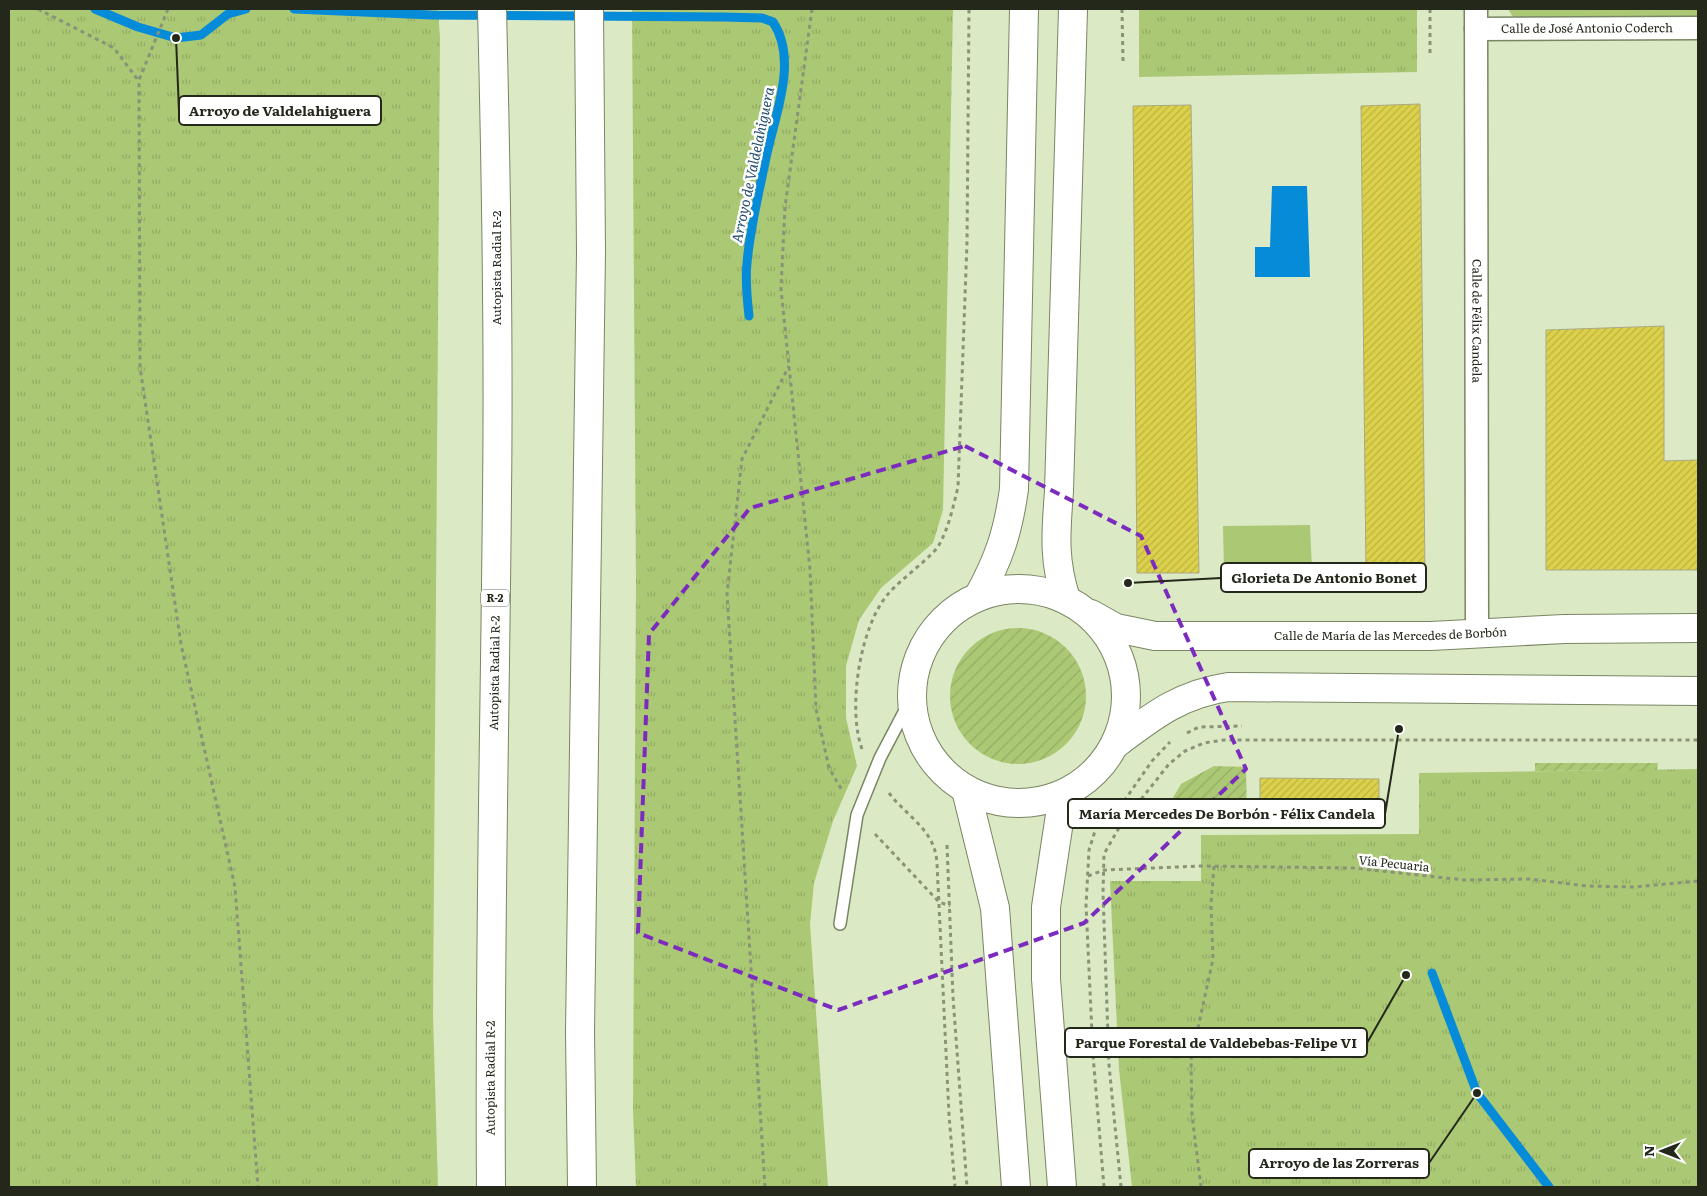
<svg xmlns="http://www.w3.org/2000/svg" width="1707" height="1196" viewBox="0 0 1707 1196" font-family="Literata,serif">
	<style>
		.park { fill: url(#park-tufts) }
		.garden { fill: url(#garden-furrows) }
		.pitch { fill: #abc874 }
		.water { fill: #068bd8 }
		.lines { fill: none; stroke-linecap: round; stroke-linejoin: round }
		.stream { stroke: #068bd8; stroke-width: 9 }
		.building { fill: url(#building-hatch); stroke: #aba984 }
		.lane-casing { stroke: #798664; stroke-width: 14 }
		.street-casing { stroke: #798664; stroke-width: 25 }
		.secondary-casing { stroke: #798664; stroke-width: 30 }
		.highway-casing { stroke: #798664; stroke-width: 30 }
		.path { stroke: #899378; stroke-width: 3; stroke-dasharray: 4 4; stroke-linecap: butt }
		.lane { stroke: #fff; stroke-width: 11 }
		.street { stroke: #fff; stroke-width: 22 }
		.secondary { stroke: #fff; stroke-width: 28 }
		.highway { stroke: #fff; stroke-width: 28 }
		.marked { fill: none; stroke: #7b2cbf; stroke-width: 4; stroke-dasharray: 10 6; stroke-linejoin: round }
		.labels { text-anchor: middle; stroke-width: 5; stroke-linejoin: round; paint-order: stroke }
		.shield { fill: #fff; stroke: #65685f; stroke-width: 1 }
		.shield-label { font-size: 11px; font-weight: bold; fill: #23281a }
		.street-label { font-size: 12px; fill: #23281a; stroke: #fff }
		.water-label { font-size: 14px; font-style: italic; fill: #244e6f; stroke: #fff }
		.leader { fill: none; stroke: #23281a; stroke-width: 2 }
		.callout-dot { fill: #23281a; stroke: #fff; stroke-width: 2 }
		.callout { fill: #fff; stroke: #23281a; stroke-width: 2 }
		.callout-label { font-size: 14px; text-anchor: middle; font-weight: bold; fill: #23281a }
	</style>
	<defs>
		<pattern id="park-tufts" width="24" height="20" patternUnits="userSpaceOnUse" patternTransform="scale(1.25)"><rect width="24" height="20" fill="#abc874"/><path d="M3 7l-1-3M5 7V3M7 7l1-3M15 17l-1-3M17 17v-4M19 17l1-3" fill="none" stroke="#93ac64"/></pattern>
		<pattern id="garden-furrows" width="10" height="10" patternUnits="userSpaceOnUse" patternTransform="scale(1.25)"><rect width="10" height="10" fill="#abc874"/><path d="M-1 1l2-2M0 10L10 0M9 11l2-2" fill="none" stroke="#93ac64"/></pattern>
		<pattern id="building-hatch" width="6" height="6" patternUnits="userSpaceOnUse" patternTransform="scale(1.25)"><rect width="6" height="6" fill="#dcd14b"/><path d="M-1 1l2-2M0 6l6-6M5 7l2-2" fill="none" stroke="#bcb341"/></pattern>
	</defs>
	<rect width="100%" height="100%" fill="#dbe9c4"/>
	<path class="park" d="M 9,9 L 438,9 L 440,38 L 433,1014 L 438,1187 L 9,1187 Z
		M 632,9 L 953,9 L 943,510 L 933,543 L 881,588 L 859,620 L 846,666 L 846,718 L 857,766 L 833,821 L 814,883 L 810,924 L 828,1187 L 636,1187 L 633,1110 L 636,581 Z
		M 1139,9 L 1417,9 L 1417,72 L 1139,77 Z
		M 1508,9 L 1698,9 L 1698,18 L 1514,19 Z
		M 1698,769 L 1698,1187 L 1132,1187 L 1119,1069 L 1110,881 L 1201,881 L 1201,835 L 1419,834 L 1419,773 Z"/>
	<path class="garden" d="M950 696a68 68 0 1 1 136 0a68 68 0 1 1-136 0Z
		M 1535,763 L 1658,763 L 1657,770 L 1535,771 Z
		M 1214,766 L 1246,767 L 1247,820 L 1184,822 L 1167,808 L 1181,784 Z"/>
	<path class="pitch" d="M 1310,525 L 1312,571 L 1224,571 L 1223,526 Z"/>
	<path class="water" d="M 1272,186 L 1307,186 L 1310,277 L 1255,277 L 1255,247 L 1270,247 Z"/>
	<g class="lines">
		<path class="stream" d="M 95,9 L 138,27 L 176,38 L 201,35 L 228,14 L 246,9
			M 294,9 L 431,15 L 723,17 L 762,18 L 773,22 C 799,61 774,117 766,158 C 759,192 750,228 747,263 C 745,281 747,298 749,316
			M 1432,973 L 1477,1093 L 1549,1187"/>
	</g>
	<path class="building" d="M 1420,104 L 1425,573 L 1366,574 L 1361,106 Z
		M 1191,105 L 1199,573 L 1137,573 L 1133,106 Z
		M 1664,326 L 1664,461 L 1698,460 L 1698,570 L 1546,570 L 1546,330 Z
		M 1260,778 L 1379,779 L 1379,801 L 1304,800 L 1304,813 L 1268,813 L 1268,800 L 1260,800 Z"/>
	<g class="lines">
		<defs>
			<path id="lane" d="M 840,924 L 857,815 L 880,758 L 912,697"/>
			<g id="street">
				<path id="s1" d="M 1476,9 L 1477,635"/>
				<path id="s2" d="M 1476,29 L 1698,28"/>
			</g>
			<g id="secondary">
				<circle cx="1019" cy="696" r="107"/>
				<path d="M 978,597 C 999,559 1008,532 1014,489 L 1024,9"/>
				<path d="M 1066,599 C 1053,559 1056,532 1059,491 L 1073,9"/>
				<path id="s3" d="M 1091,614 L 1116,628 L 1155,636 L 1431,636 L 1564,629 L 1698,628"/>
				<path d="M 1117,743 C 1154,715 1181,694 1228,687 L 1698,691"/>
				<path d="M 966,790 L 995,908 L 1016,1187"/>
				<path d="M 1062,1187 L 1046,979 L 1046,907 L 1063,795"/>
			</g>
			<g id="highway">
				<path id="s4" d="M 491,1187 C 489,956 495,725 497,494 C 499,332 496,171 492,9"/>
				<path d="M 582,1187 L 580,1032 L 591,253 L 589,9"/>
			</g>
		</defs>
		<use href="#lane" class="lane-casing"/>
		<use href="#street" class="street-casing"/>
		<use href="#secondary" class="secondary-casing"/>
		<use href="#highway" class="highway-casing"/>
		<path class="path" d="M 38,9 L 114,48 L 138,80
			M 168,9 L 139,80 L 140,367 L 181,644 L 235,887 L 258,1187
			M 812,9 L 785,207 L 781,289 L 810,569 L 816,709 L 829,768 L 843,792
			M 1122,9 L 1123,61
			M 1430,9 L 1430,56
			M 1187,733 L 1199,727 L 1242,726
			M 862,749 C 847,708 860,625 889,593 C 901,579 932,557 939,545 C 949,527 953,507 958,487 L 967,242 L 969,9
			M 889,793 C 902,811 927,826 934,848 C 938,858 937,873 938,884 L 949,1115 L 955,1187
			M 875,834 L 939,902 L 950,906
			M 947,845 L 953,997 L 967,1187
			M 1088,876 L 1104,870 L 1201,866 L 1353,868 L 1465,880 L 1529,879 L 1587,886 L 1634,887 L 1698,881
			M 765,1187 L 727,594 L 742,459 L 789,366
			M 1104,1187 L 1093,1055 L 1086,905 L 1089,850 L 1096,828 L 1122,804 L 1152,761 L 1170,742
			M 1121,1187 L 1109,1065 L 1103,893 L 1104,854 L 1120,826 L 1169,764 L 1185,751 L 1204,743 L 1224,740 L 1698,740
			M 1201,1187 L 1192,1115 L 1191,1060 L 1213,959 L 1211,904 L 1214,866"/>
		<use href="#lane" class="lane"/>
		<use href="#street" class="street"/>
		<use href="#secondary" class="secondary"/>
		<use href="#highway" class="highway"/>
	</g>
	<path class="marked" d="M 965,446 L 1141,536 L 1246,769 L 1084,923 L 838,1010 L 638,933 L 649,634 L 750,508 Z"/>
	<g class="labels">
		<rect class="shield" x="481" y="589.5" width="28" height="17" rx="4"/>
		<g class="shield-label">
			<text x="495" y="602">R-2</text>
		</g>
		<g class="street-label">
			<text dy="4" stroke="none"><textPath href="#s2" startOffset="111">Calle de José Antonio Coderch</textPath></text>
			<text transform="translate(497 268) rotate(-90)" y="4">Autopista Radial R-2</text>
			<text dy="4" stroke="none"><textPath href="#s1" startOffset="312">Calle de Félix Candela</textPath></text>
			<text dy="4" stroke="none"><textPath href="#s3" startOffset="304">Calle de María de las Mercedes de Borbón</textPath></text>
			<text dy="4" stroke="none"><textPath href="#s4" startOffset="514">Autopista Radial R-2</textPath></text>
			<text transform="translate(1394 864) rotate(6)" y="4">Vía Pecuaria</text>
			<text dy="4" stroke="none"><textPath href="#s4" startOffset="109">Autopista Radial R-2</textPath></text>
		</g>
		<g class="water-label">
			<text transform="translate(753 165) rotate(-78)" y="5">Arroyo de Valdelahiguera</text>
		</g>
	</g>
	<path class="leader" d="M176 38L179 111M1128 583L1221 578M1399 729L1385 814M1406 975L1367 1043M1477 1093L1429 1163"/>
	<g class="callout-dot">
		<circle cx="176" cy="38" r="5"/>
		<circle cx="1128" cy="583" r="5"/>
		<circle cx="1399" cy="729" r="5"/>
		<circle cx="1406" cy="975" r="5"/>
		<circle cx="1477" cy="1093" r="5"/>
	</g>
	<g class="callout">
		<rect x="179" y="96" width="202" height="29" rx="5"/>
		<rect x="1221" y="563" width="205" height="29" rx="5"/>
		<rect x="1068" y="799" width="317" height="29" rx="5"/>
		<rect x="1065" y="1028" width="302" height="29" rx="5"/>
		<rect x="1249" y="1149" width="180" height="29" rx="5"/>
	</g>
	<g class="callout-label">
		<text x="280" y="116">Arroyo de Valdelahiguera</text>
		<text x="1324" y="583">Glorieta De Antonio Bonet</text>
		<text x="1227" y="819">María Mercedes De Borbón - Félix Candela</text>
		<text x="1216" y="1048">Parque Forestal de Valdebebas-Felipe VI</text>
		<text x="1339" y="1168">Arroyo de las Zorreras</text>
	</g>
	<rect width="1707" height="1196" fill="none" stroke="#23281a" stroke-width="20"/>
	<g transform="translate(1662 1151) rotate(270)" stroke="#ffffff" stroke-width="4" paint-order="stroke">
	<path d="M0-4L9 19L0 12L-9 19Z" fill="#23281a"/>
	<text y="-8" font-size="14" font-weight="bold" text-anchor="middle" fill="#23281a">N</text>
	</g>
</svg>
